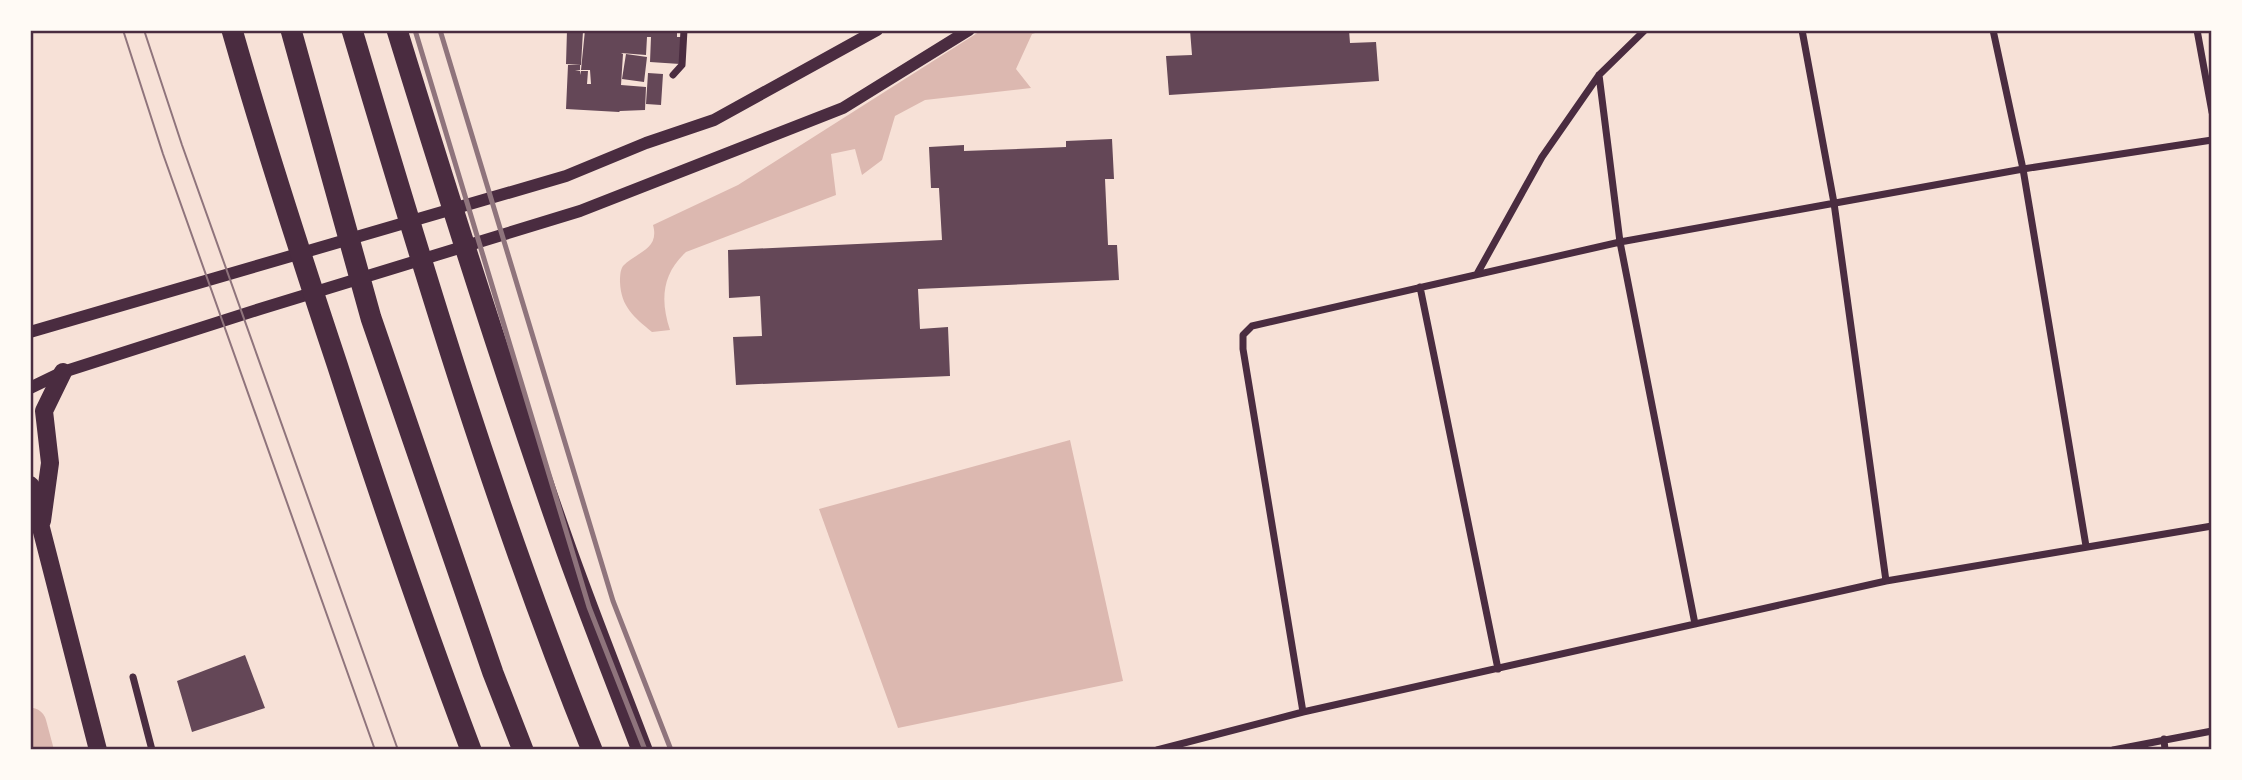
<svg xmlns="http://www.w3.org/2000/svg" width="2242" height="780" viewBox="0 0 2242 780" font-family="Roboto,sans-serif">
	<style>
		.water { fill: #dcb8b0 }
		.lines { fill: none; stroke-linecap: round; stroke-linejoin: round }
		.canal { stroke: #dcb8b0; stroke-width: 33 }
		.building { fill: #644757 }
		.minor { stroke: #4a2c40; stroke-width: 7 }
		.tertiary { stroke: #4a2c40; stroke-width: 12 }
		.primary { stroke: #4a2c40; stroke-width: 18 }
		.motorway { stroke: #4a2c40; stroke-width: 21 }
		.tram { stroke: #8f747c; stroke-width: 2 }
		.rail { stroke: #8f747c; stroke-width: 5 }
		.neatline { fill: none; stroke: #4a2c40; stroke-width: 2.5 }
	</style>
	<rect width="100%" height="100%" fill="#f7e1d7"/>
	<path class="water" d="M 982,30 L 1045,30 L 1032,34 L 1016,69 L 1031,88 L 925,100 L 895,116 L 882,160 L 862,175 L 855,149 L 831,154 L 836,195 L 686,252 C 662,274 660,300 670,330 L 652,332 C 634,317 621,307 620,282 C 620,278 620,270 623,266 C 636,252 660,250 653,225 L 738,185 Z
		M 1070,440 L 1123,681 L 898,728 L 819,509 Z"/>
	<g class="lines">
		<path class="canal" d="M 30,724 L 37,750"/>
	</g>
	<path class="building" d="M 567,30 L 583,31 L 581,65 L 566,64 Z
		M 585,30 L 677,30 L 677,37 L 681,37 L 680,64 L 650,62 L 651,37 L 647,37 L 646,55 L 621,53 L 623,54 L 621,85 L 646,87 L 645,110 L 620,111 L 619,112 L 566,109 L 568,65 L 580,65 L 580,70 L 575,70 L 580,71 L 581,75 L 581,71 L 588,71 L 587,84 L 591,84 L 590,70 L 581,70 Z
		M 1190,30 L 1349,30 L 1350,43 L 1376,42 L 1379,81 L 1169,95 L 1166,56 L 1192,55 Z
		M 626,54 L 647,57 L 644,82 L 622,79 Z
		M 648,73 L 663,74 L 661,105 L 646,104 Z
		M 1112,139 L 1114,179 L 1105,179 L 1108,245 L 1117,245 L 1119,280 L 918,289 L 920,329 L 948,327 L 950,376 L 736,385 L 733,337 L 762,336 L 760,296 L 729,298 L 728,250 L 942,240 L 939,188 L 931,188 L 929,147 L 964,145 L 964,151 L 1066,147 L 1066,141 Z
		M 245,655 L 265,708 L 192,732 L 177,681 Z"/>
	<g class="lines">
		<path class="minor" d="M 1802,30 L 1834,203 L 1886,581
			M 1993,30 L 2023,169 L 2086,546
			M 2197,30 L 2212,112
			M 673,75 L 682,65 L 684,30
			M 1599,75 L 1620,242 L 1695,624
			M 1477,274 L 1542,157 L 1599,75 L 1645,30
			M 1420,287 L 1498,669
			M 133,677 L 152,750
			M 1303,712 L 1243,349 L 1243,335 L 1252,326 L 1620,242 L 2023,169 L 2212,140
			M 2164,739 L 2165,750
			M 1157,750 L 1303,712 L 1886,581 L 2212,526
			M 2113,750 L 2212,731"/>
		<path class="tertiary" d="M 30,332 L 566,176 L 646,143 L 714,120 L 877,30
			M 30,388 L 63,372 L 260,309 L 580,211 L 843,108 L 969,30"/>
		<path class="primary" d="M 30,485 L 98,750
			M 42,521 L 50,463 L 44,411 L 63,372"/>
		<path class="motorway" d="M 232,30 C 264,142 300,253 337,364 C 379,494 423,623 471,750
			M 291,30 L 371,318 L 493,673 L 523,750
			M 352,30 C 424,272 497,516 592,750
			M 397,30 C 451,205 506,380 567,552 C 591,619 617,684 642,750"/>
		<path class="tram" d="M 123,30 L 163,154 L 375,750
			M 144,30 L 182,145 L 398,750"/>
		<path class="rail" d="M 415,30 L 589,607 L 645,750
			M 440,30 L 613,601 L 671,750"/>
	</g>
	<rect width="2242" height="780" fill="none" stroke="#fffaf5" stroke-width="63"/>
	<rect x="32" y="32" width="2178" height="716" class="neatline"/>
</svg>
